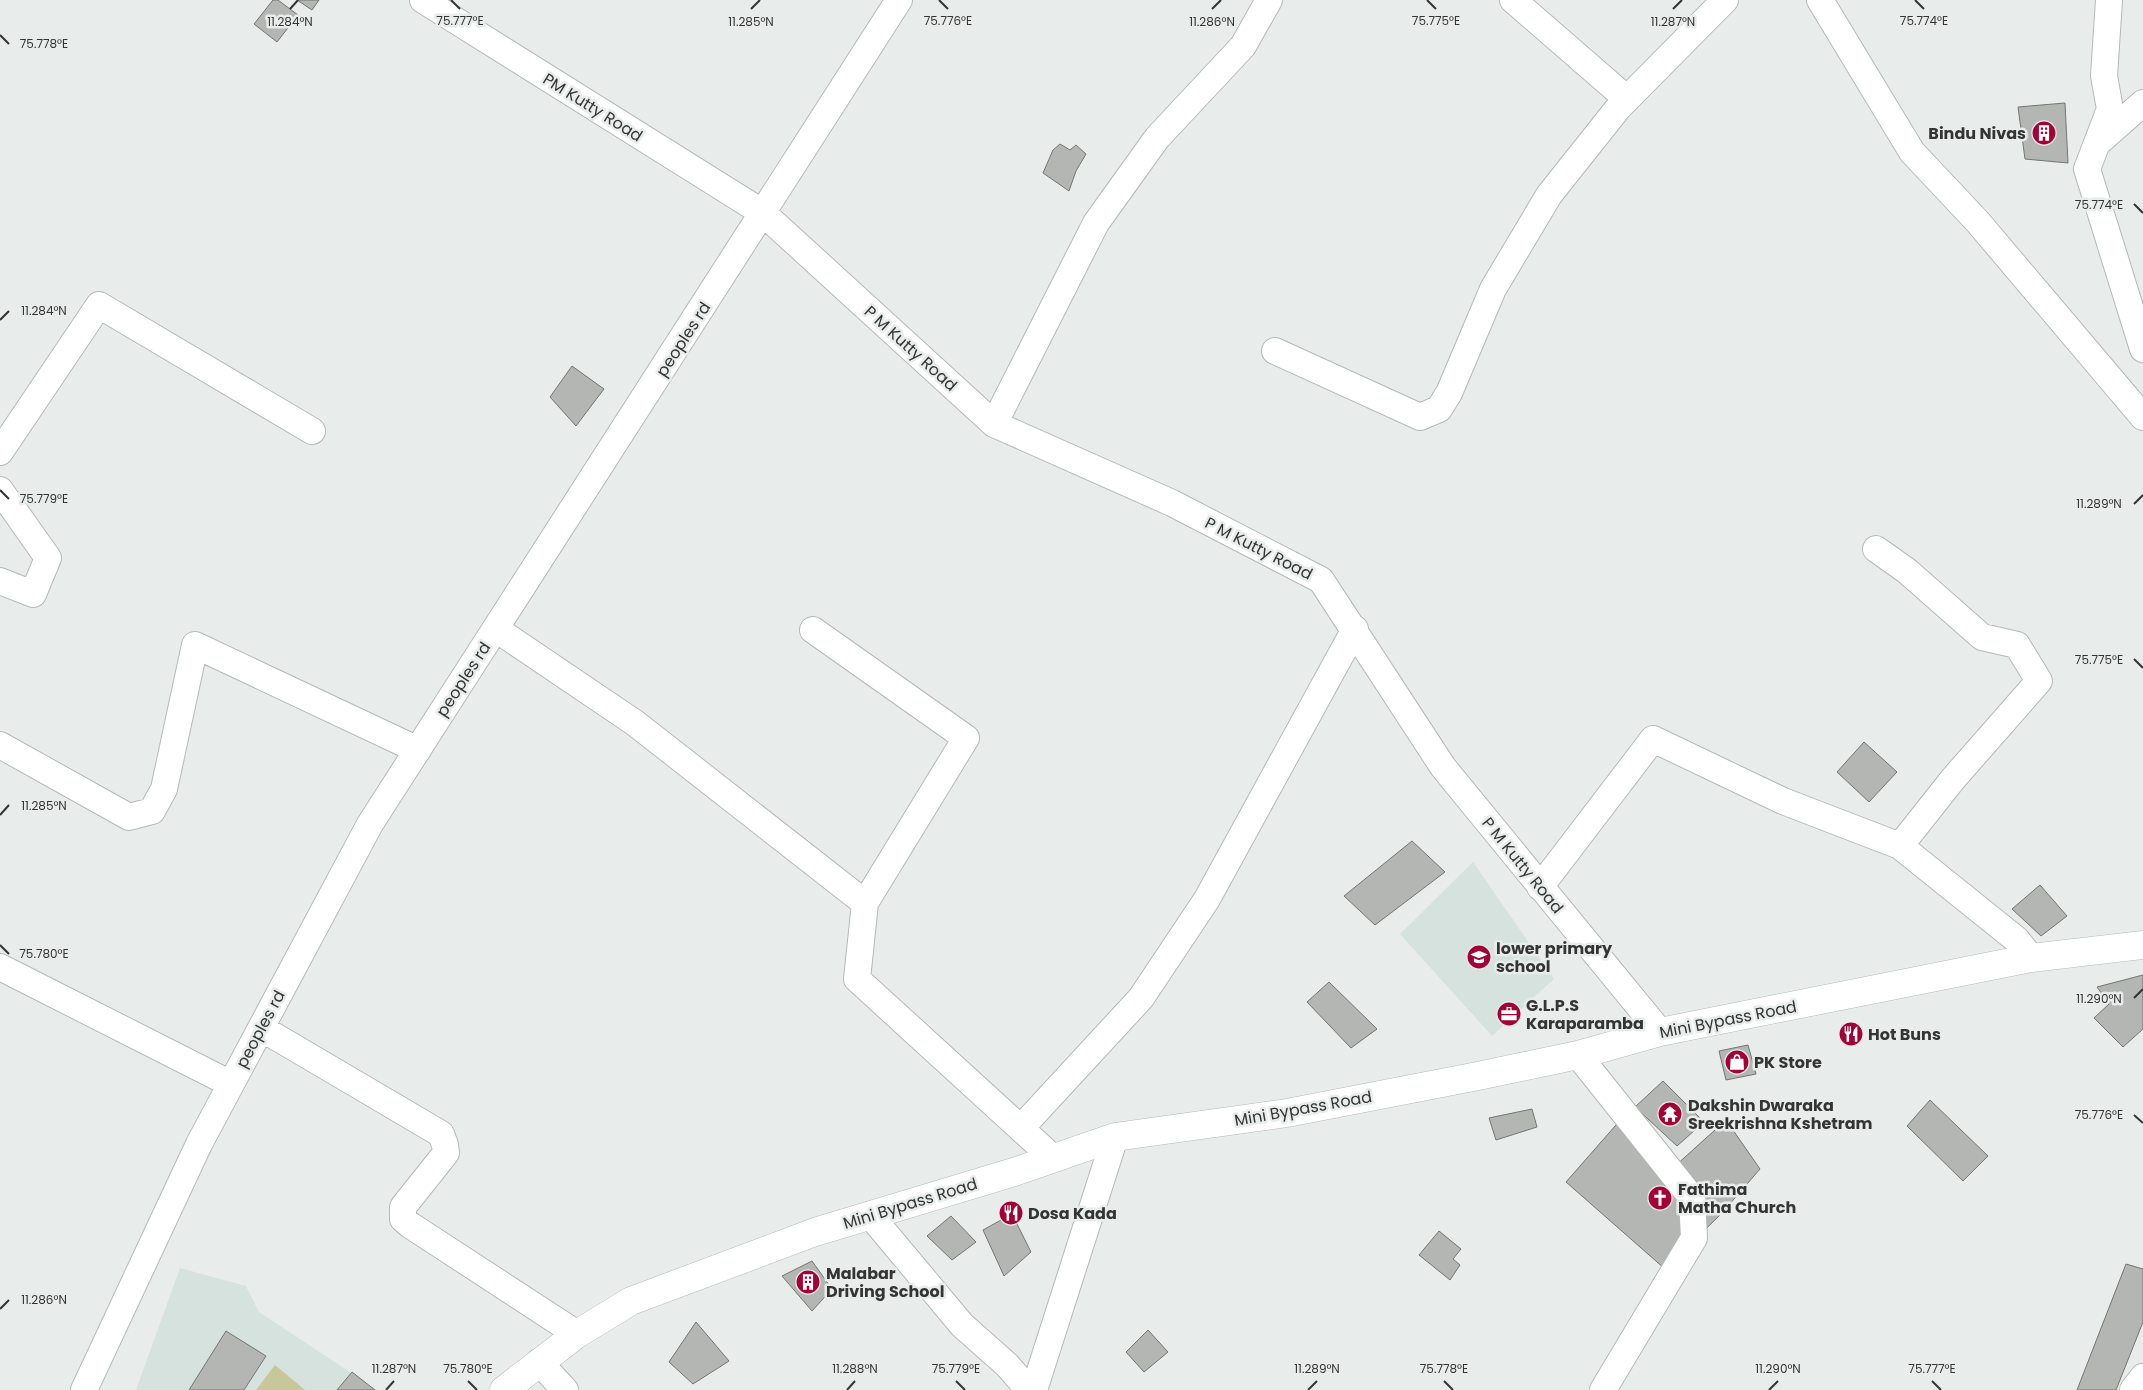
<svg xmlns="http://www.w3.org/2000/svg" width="2143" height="1390" viewBox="0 0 2143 1390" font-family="Poppins,sans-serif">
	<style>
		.built { fill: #d6e2de }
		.green { fill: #c7c79a }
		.building { fill: #b3b6b3; stroke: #737573 }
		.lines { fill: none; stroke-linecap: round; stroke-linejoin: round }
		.minor-casing { stroke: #b5b9b7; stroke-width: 28 }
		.major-casing { stroke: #b5b9b7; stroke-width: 29 }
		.minor { stroke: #fff; stroke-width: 26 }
		.major { stroke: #fff; stroke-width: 28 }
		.ticks { fill: none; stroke: #333434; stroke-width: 2 }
		.labels { text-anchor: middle; stroke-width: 5; stroke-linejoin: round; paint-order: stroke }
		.street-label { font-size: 16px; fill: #333434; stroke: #e8edeb }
		.poi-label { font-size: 16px; font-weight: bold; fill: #333434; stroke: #e8edeb; text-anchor: start }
		.ticks-label { font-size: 12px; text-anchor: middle; fill: #333434; stroke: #e8edeb; stroke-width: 5; stroke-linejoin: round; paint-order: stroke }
	</style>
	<rect width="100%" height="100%" fill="#e8edeb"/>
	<path class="built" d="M 1473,862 L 1554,979 L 1492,1036 L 1400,934 Z
		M 180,1268 L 246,1286 L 259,1312 L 377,1390 L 136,1390 Z"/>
	<path class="green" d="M 275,1365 L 305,1390 L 256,1390 Z"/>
	<path class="building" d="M 273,0 L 278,0 L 298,15 L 277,42 L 254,24 Z
		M 297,0 L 319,0 L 312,10 Z
		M 2065,103 L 2068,163 L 2025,159 L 2018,107 Z
		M 1060,144 L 1070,150 L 1076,145 L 1086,154 L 1076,171 L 1069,191 L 1043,173 L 1053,150 Z
		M 572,366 L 604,389 L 576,426 L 550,397 Z
		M 1864,742 L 1897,772 L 1869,802 L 1837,772 Z
		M 1412,841 L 1445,872 L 1375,925 L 1344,896 Z
		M 2040,885 L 2067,916 L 2041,936 L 2012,909 Z
		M 2143,975 L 2143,1029 L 2123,1047 L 2094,1018 L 2109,1004 L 2097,987 Z
		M 1329,982 L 1377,1029 L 1351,1048 L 1307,1002 Z
		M 1748,1045 L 1756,1074 L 1726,1080 L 1719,1051 Z
		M 1663,1081 L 1704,1122 L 1677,1146 L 1635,1107 Z
		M 1930,1100 L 1988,1156 L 1963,1181 L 1907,1126 Z
		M 1532,1109 L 1537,1127 L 1496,1140 L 1489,1118 Z
		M 1623,1117 L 1674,1167 L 1726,1120 L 1760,1169 L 1721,1214 L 1665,1269 L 1566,1182 Z
		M 1012,1214 L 1031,1252 L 1004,1276 L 983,1230 Z
		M 951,1216 L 976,1242 L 952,1260 L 927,1236 Z
		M 1439,1231 L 1461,1249 L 1453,1259 L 1460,1265 L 1450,1280 L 1419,1255 Z
		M 812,1261 L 832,1289 L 812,1311 L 782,1276 Z
		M 2126,1264 L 2143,1269 L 2143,1322 L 2116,1390 L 2077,1390 Z
		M 696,1322 L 729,1361 L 693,1384 L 669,1362 Z
		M 1148,1330 L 1168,1352 L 1144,1372 L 1126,1352 Z
		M 226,1331 L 266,1356 L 244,1390 L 189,1390 Z
		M 352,1372 L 375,1390 L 337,1390 Z"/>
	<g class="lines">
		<defs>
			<path id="minor" d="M 423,0 L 763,213 L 994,424 L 1172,503 L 1321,580 L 1443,767 L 1660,1032
				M 1513,0 L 1627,99
				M 1820,0 L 1912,152 L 1977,221 L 2143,417
				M 2109,0 L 2104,76 L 2110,109 L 2087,169 L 2143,349
				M 2101,140 L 2143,103
				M 1275,351 L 1420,417 L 1439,409 L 1449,393 L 1493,289 L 1549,195 L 1619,107 L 1725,0
				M 994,424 L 1096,223 L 1157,138 L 1243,46 L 1269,0
				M 0,452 L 99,305 L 312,431
				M 0,490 L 48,558 L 33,594 L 0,581
				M 1876,549 L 1907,571 L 1982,637 L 2017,645 L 2039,681 L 1953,779 L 1900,846 L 2017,940 L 2031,958
				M 496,629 L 635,723 L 865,903
				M 813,630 L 966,738 L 865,903 L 857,979 L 1053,1158
				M 0,745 L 129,817 L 152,811 L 164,789 L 195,645 L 418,750
				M 1540,887 L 1653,739 L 1783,801 L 1900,846
				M 0,967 L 231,1084
				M 261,1028 L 441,1134 L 445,1145 L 446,1153 L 403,1207 L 403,1219 L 410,1225 L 577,1334
				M 1578,1055 L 1692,1198 L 1694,1238 L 1603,1390
				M 1021,1128 L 1141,998 L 1207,899 L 1355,629
				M 870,1215 L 962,1325 L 1007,1365 L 1029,1390
				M 539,1362 L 565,1390
				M 84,1390 L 199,1144 L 370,824 L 899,0
				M 1034,1390 L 1115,1137
				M 2133,1390 L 2143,1377"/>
			<path id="major" d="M 504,1390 L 577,1334 L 631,1301 L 815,1232 L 1014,1172 L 1115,1137 L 1287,1113 L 1478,1076 L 1578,1055 L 1660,1032 L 2031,958 L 2143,945"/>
		</defs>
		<use href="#minor" class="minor-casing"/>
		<use href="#major" class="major-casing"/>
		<use href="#minor" class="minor"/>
		<use href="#major" class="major"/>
	</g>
	<path class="ticks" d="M 451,0 L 460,9M 939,0 L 948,9M 1427,0 L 1436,9M 1915,0 L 1924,9M 290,9 L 298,0M 751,9 L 760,0M 1212,9 L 1221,0M 1673,9 L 1682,0M 0,35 L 9,44M 2134,204 L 2143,213M 0,320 L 9,311M 0,490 L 9,499M 2134,504 L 2143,495M 2134,659 L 2143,668M 0,815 L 9,805M 0,945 L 9,954M 2134,998 L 2143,989M 2134,1115 L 2143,1123M 0,1309 L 9,1300M 468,1381 L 477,1390M 956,1381 L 965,1390M 1444,1381 L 1453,1390M 1932,1381 L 1941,1390M 386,1390 L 394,1381M 847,1390 L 855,1381M 1308,1390 L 1317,1381M 1769,1390 L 1778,1381"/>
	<defs>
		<symbol id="building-disc" viewBox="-11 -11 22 22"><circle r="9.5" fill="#a20235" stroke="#e8edeb"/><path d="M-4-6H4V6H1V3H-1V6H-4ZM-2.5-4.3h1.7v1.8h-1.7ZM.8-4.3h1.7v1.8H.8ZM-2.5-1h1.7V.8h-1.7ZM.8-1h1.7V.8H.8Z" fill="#fff"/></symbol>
		<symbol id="school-disc" viewBox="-11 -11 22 22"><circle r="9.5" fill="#a20235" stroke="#e8edeb"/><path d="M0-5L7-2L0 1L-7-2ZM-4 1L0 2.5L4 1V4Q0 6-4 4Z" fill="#fff"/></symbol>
		<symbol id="office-disc" viewBox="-11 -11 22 22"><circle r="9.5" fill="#a20235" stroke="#e8edeb"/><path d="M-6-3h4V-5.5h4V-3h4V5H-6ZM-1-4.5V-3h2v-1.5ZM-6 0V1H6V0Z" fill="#fff"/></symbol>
		<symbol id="restaurant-disc" viewBox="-11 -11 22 22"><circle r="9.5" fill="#a20235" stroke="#e8edeb"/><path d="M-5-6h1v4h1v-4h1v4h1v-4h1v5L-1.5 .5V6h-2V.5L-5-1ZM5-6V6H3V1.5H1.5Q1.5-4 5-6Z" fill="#fff"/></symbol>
		<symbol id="shop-disc" viewBox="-11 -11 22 22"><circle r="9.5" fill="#a20235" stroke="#e8edeb"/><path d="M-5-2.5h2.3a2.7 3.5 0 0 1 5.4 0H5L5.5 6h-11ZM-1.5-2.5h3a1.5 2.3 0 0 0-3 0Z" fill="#fff"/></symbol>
		<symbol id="temple-disc" viewBox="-11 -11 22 22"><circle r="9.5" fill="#a20235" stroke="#e8edeb"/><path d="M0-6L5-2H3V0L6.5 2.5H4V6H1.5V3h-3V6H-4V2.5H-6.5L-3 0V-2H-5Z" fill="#fff"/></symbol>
		<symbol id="church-disc" viewBox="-11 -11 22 22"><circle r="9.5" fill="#a20235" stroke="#e8edeb"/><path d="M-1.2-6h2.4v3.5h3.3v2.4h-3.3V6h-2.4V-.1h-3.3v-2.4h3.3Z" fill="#fff"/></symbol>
	</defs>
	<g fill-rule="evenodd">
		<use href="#building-disc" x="2030" y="119" width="28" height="28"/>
		<use href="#school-disc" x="1465" y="943" width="28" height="28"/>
		<use href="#office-disc" x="1495" y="1000" width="28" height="28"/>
		<use href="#restaurant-disc" x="1837" y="1020" width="28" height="28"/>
		<use href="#shop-disc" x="1723" y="1048" width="28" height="28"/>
		<use href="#temple-disc" x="1656" y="1100" width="28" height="28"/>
		<use href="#church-disc" x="1646" y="1184" width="28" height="28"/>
		<use href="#restaurant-disc" x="997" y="1199" width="28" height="28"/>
		<use href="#building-disc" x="794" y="1268" width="28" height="28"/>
	</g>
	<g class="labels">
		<g class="street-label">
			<text transform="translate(593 107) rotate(32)" y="6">PM Kutty Road</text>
			<text transform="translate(683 339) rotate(-57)" y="6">peoples rd</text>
			<text transform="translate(911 348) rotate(42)" y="6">P M Kutty Road</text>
			<text transform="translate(1259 548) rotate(27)" y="6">P M Kutty Road</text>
			<text transform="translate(463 679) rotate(-57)" y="6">peoples rd</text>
			<text transform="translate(1523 865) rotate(51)" y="6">P M Kutty Road</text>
			<text transform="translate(1728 1019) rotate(-11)" y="6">Mini Bypass Road</text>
			<text transform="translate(260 1029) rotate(-62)" y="6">peoples rd</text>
			<text transform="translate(1303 1108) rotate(-10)" y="6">Mini Bypass Road</text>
			<text transform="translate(910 1203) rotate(-17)" y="6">Mini Bypass Road</text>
		</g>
		<g class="poi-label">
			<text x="2026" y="139" text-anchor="end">Bindu Nivas</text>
			<text x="1496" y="954">lower primary<tspan x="1496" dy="18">school</tspan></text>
			<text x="1526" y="1011">G.L.P.S<tspan x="1526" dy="18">Karaparamba</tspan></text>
			<text x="1868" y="1040">Hot Buns</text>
			<text x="1754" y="1068">PK Store</text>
			<text x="1688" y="1111">Dakshin Dwaraka<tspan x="1688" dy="18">Sreekrishna Kshetram</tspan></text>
			<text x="1678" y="1195">Fathima<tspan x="1678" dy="18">Matha Church</tspan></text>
			<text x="1028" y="1219">Dosa Kada</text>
			<text x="826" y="1279">Malabar<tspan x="826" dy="18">Driving School</tspan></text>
		</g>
	</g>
	<g class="ticks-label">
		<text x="948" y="25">75.776°E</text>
		<text x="1436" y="25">75.775°E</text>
		<text x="1924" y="25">75.774°E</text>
		<text x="460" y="25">75.777°E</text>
		<text x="290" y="26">11.284°N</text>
		<text x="751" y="26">11.285°N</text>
		<text x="1212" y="26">11.286°N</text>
		<text x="1673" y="26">11.287°N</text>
		<text x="44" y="48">75.778°E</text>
		<text x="2099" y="209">75.774°E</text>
		<text x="44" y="315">11.284°N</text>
		<text x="44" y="503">75.779°E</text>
		<text x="2099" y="508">11.289°N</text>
		<text x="2099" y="664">75.775°E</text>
		<text x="44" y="810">11.285°N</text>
		<text x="44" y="958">75.780°E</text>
		<text x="2099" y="1003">11.290°N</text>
		<text x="2099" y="1119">75.776°E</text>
		<text x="44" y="1304">11.286°N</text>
		<text x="394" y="1373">11.287°N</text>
		<text x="855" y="1373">11.288°N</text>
		<text x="1317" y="1373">11.289°N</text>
		<text x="1778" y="1373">11.290°N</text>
		<text x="468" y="1373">75.780°E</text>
		<text x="956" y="1373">75.779°E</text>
		<text x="1444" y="1373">75.778°E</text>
		<text x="1932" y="1373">75.777°E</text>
	</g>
</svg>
